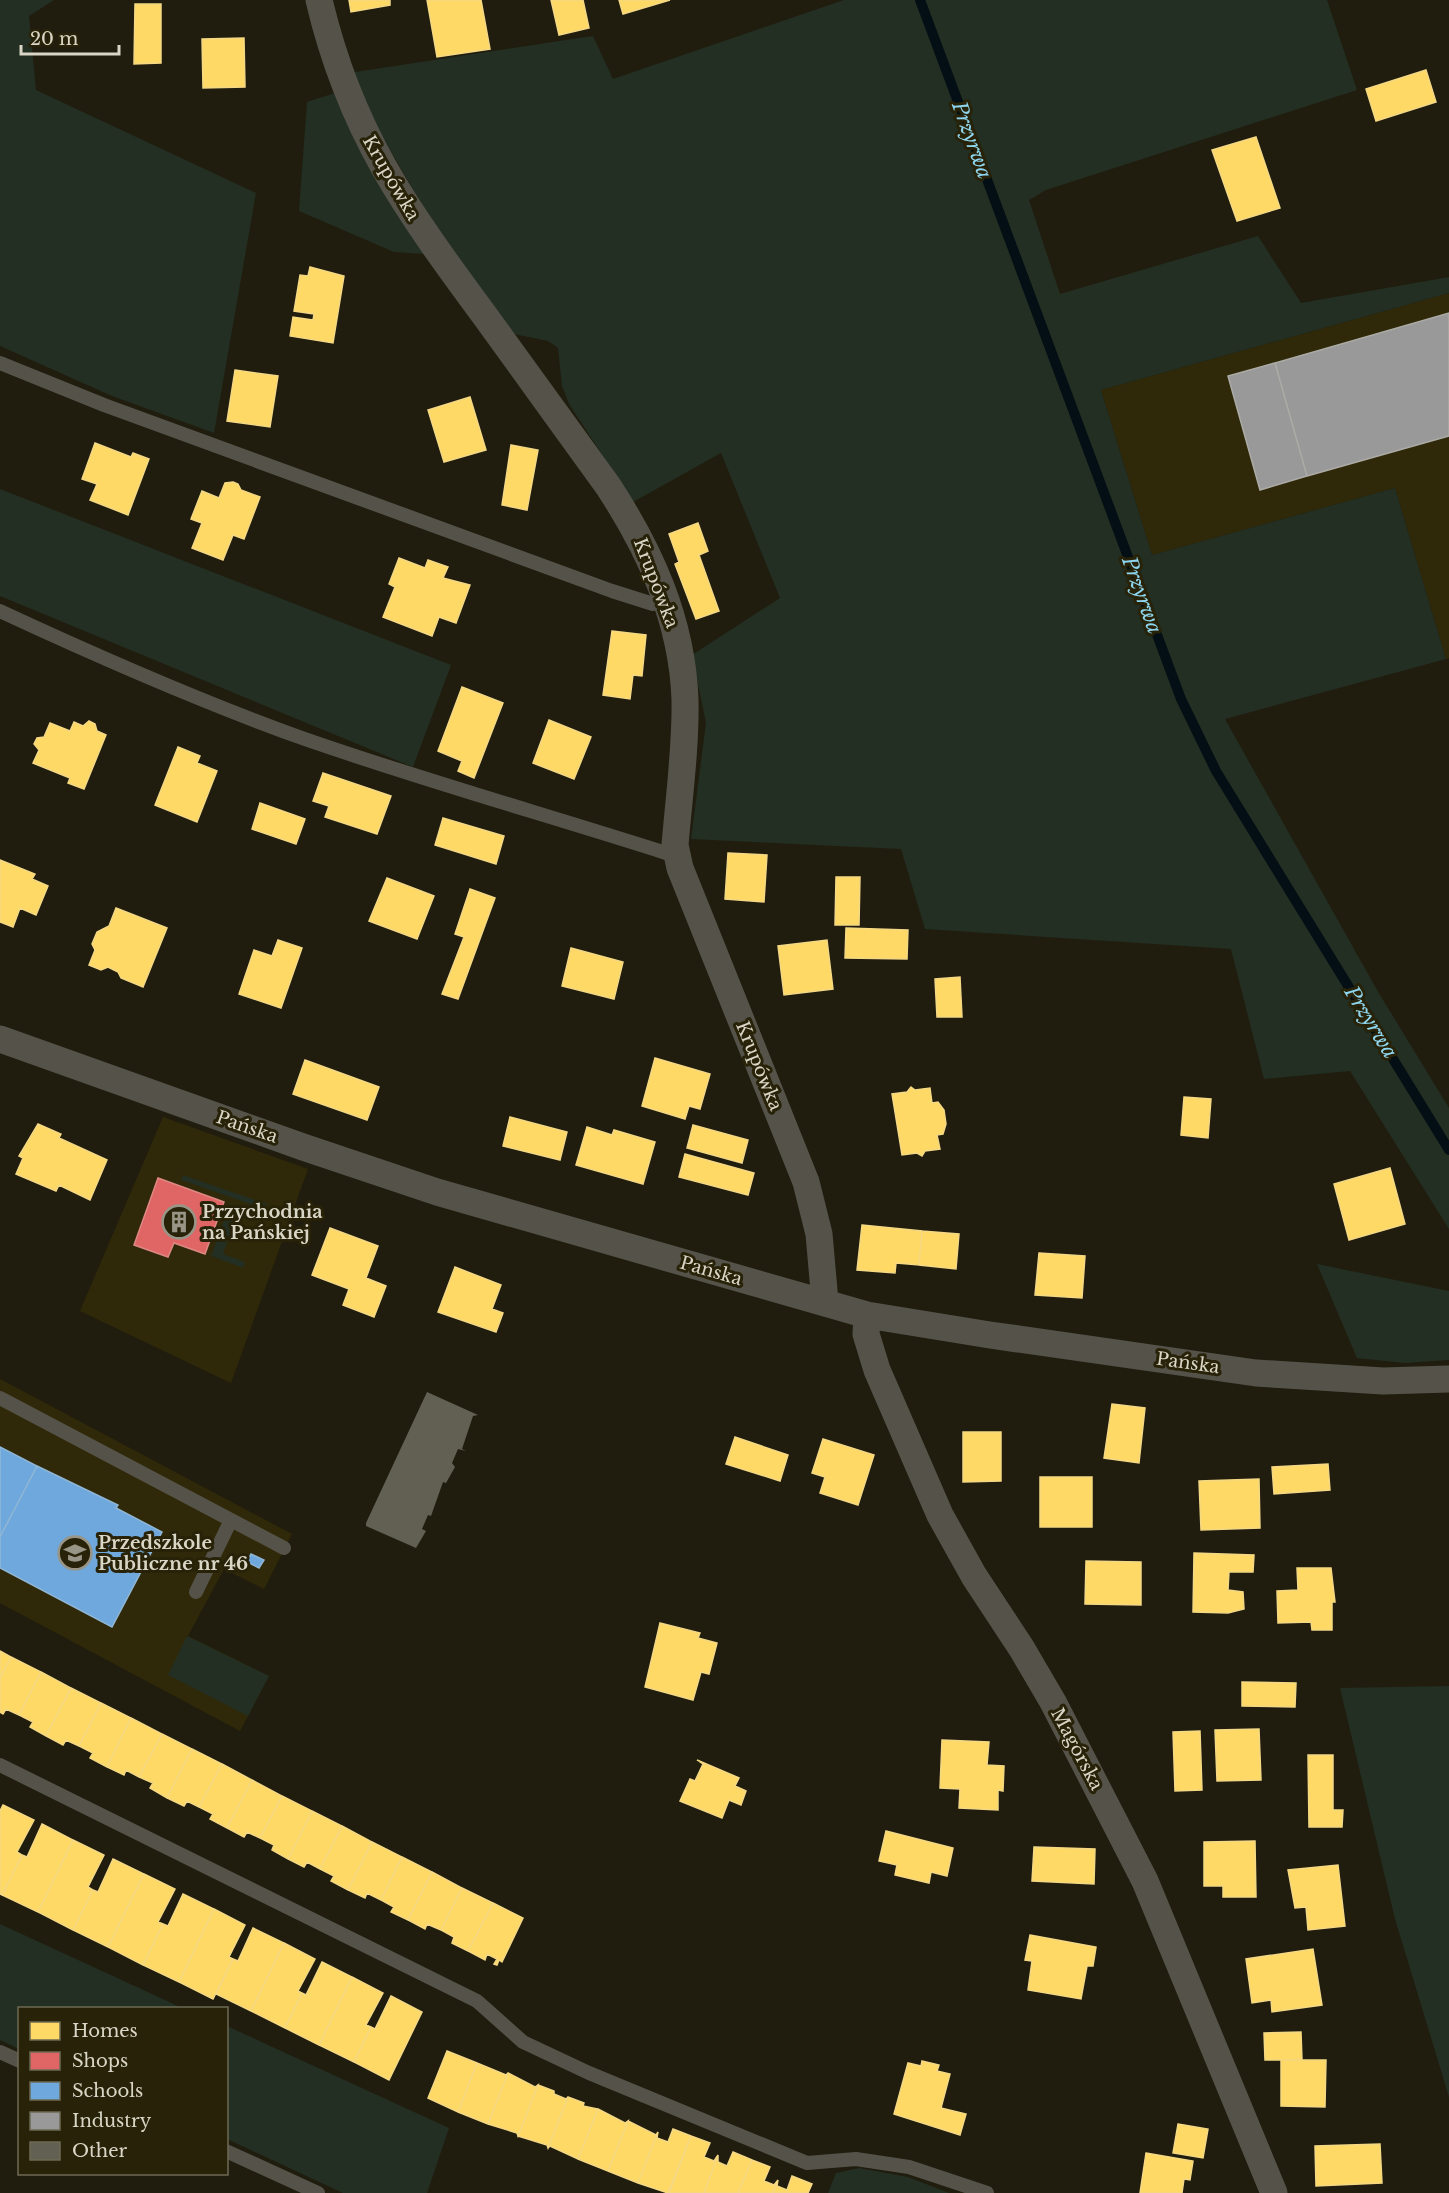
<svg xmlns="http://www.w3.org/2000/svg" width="1449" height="2193" viewBox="0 0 1449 2193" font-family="'Libre Baskerville',serif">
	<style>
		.built { fill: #302909 }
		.green { fill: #232f22 }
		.homes { fill: #ffd966; stroke: #f4d883; stroke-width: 1.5 }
		.shops { fill: #e06666; stroke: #de8883; stroke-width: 1.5 }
		.schools { fill: #6fa8dc; stroke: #8fb6d5; stroke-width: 1.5 }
		.industry { fill: #999; stroke: #acaba6; stroke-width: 1.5 }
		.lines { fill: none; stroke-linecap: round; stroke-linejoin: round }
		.stream { stroke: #030f14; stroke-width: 10 }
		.building { fill: #626052 }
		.service { stroke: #555349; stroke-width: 14 }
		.minor { stroke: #555349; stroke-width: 27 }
		.labels { text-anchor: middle; stroke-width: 6; stroke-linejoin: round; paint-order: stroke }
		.street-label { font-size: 18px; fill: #d9d6c6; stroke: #272208 }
		.poi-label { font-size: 18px; font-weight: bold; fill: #d9d6c6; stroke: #272208; text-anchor: start }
		.water-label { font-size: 20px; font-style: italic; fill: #8ed6ef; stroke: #272208 }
	</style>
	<rect width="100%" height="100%" fill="#201d0f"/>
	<path class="built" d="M 1449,293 L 1449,658 L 1446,659 L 1395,488 L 1152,555 L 1101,390 Z
		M 163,1117 L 308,1169 L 231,1383 L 80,1311 Z
		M 0,1379 L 292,1534 L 264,1589 L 224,1569 L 188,1636 L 269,1676 L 240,1731 L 0,1603 Z"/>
	<path class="green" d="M 0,0 L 54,0 L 29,16 L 36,90 L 256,193 L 214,433 L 112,396 L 0,346 Z
		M 844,0 L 1327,0 L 1357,90 L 1046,190 L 1029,200 L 1060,294 L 1258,236 L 1301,303 L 1449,277 L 1449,293 L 1101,390 L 1152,555 L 1395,488 L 1446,659 L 1225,719 L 1377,990 L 1449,1108 L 1449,1229 L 1350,1071 L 1264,1079 L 1231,949 L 925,929 L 901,849 L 691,839 L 706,723 L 692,655 L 780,598 L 721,453 L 633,502 L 569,404 L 562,386 L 558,348 L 548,341 L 509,333 L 447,248 L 349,79 L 355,72 L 593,36 L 613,79 Z
		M 335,93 L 391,205 L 424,254 L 394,252 L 299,211 L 307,102 Z
		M 0,489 L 451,665 L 413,767 L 0,596 Z
		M 183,1175 L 267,1204 L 265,1209 L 181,1180 Z
		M 230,1204 L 239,1207 L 223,1254 L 245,1262 L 243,1268 L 211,1256 Z
		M 1317,1264 L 1449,1291 L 1449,1360 L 1405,1363 L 1357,1358 Z
		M 187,1636 L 269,1676 L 248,1716 L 168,1675 Z
		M 1449,1686 L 1449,2097 L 1395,1919 L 1340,1688 Z
		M 0,1924 L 178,2006 L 184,2008 L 20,2008 L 19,2049 L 0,2040 Z
		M 227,2026 L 449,2128 L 427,2193 L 343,2193 L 227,2139 Z
		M 859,2168 L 908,2177 L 949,2193 L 828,2193 L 836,2173 Z"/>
	<path class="homes" d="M 349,0 L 390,0 L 390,5 L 351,12 Z
		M 427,0 L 481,0 L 490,49 L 437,57 Z
		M 551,0 L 583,0 L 589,28 L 559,35 Z
		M 619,0 L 670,0 L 623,14 Z
		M 135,4 L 161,4 L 161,63 L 134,64 Z
		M 244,38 L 245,87 L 203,88 L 202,39 Z
		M 1426,70 L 1436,102 L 1376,121 L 1366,89 Z
		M 1256,137 L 1280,208 L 1237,221 L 1212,150 Z
		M 310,267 L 344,276 L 333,343 L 290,336 L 293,317 L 313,320 L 314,314 L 294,311 L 300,275 L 308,276 Z
		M 235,370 L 278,376 L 270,427 L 227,421 Z
		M 470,397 L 486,450 L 444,462 L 428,410 Z
		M 95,443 L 131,457 L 133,453 L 149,459 L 128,515 L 90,500 L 97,484 L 82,479 Z
		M 511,445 L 538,450 L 527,510 L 502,505 Z
		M 233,482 L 238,484 L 241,490 L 260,497 L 244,539 L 233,535 L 223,560 L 192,548 L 202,523 L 191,519 L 202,491 L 219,498 L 225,483 Z
		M 698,523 L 708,551 L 699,555 L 719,611 L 696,619 L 675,564 L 679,562 L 669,534 Z
		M 399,558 L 425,568 L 428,560 L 448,567 L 443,578 L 470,585 L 456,623 L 439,617 L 432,636 L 383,617 L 395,587 L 389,584 Z
		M 612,631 L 646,635 L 642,676 L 633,675 L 630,699 L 603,695 Z
		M 462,687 L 503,703 L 474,778 L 458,771 L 462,761 L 438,751 Z
		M 549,720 L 591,737 L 574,779 L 533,763 Z
		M 89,721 L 95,724 L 97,731 L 106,735 L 84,789 L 68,783 L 70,778 L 33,763 L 39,750 L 34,744 L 37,738 L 44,737 L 50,723 L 70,731 L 74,722 L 83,726 Z
		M 178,747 L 200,756 L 197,763 L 217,771 L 197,822 L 155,805 Z
		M 323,773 L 391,796 L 377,834 L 325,817 L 329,806 L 313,801 Z
		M 260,803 L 305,819 L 296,844 L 252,829 Z
		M 443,818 L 504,836 L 496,864 L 435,845 Z
		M 728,853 L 767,855 L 764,902 L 725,899 Z
		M 0,860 L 35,874 L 32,879 L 48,886 L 36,915 L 20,908 L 13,927 L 0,922 Z
		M 836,877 L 860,877 L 859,925 L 835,925 Z
		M 387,878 L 434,896 L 417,939 L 369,921 Z
		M 470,889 L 495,898 L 458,999 L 442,994 L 464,937 L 455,934 Z
		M 116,908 L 167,928 L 143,987 L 121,978 L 118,972 L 108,967 L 101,970 L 89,965 L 95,950 L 92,944 L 97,932 L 109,926 Z
		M 846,928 L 908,930 L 907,959 L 845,958 Z
		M 278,940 L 302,948 L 281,1008 L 239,994 L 254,950 L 272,956 Z
		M 827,940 L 833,989 L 784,995 L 778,946 Z
		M 571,948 L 623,962 L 614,999 L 562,986 Z
		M 960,977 L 962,1017 L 937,1017 L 935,979 Z
		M 655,1058 L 710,1074 L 700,1109 L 689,1106 L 685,1119 L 642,1106 Z
		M 305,1060 L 379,1087 L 367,1120 L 293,1094 Z
		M 911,1087 L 915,1090 L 930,1088 L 932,1103 L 938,1102 L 944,1110 L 946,1124 L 943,1134 L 937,1135 L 940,1149 L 925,1151 L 922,1156 L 917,1153 L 902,1155 L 892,1094 L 907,1092 Z
		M 1184,1097 L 1211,1099 L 1208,1138 L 1181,1135 Z
		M 510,1117 L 567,1132 L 560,1160 L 503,1146 Z
		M 38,1124 L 61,1134 L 59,1138 L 107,1160 L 90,1200 L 59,1185 L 56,1191 L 16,1174 L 23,1158 L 19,1156 Z
		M 693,1125 L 748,1140 L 742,1163 L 687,1148 Z
		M 587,1127 L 612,1135 L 614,1130 L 655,1142 L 643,1184 L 576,1165 Z
		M 685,1154 L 754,1173 L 748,1195 L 679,1177 Z
		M 1390,1168 L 1405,1224 L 1349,1240 L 1334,1184 Z
		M 862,1225 L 922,1231 L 919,1265 L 896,1263 L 895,1273 L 857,1270 Z
		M 330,1228 L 378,1246 L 366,1278 L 386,1286 L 374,1317 L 343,1305 L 349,1289 L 312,1275 Z
		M 922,1231 L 959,1234 L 956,1269 L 919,1265 Z
		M 1039,1253 L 1085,1256 L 1082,1298 L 1035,1295 Z
		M 455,1267 L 501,1285 L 492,1309 L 503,1313 L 496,1332 L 438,1312 Z
		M 1112,1404 L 1145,1408 L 1139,1463 L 1104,1458 Z
		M 963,1432 L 1001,1432 L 1001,1481 L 963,1482 Z
		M 735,1437 L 788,1455 L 780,1481 L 726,1464 Z
		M 823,1439 L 874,1455 L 858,1505 L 820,1493 L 825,1477 L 812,1473 Z
		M 1328,1464 L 1330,1490 L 1274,1494 L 1272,1467 Z
		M 1040,1477 L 1092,1477 L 1092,1527 L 1040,1527 Z
		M 1259,1479 L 1260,1528 L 1201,1530 L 1199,1481 Z
		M 1194,1553 L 1254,1555 L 1253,1572 L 1229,1572 L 1228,1590 L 1243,1592 L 1244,1609 L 1228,1613 L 1193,1612 Z
		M 1086,1561 L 1141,1562 L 1141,1605 L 1085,1604 Z
		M 1297,1568 L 1331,1568 L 1335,1602 L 1332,1602 L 1332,1630 L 1312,1630 L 1311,1622 L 1278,1623 L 1277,1591 L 1298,1590 Z
		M 660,1623 L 700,1633 L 698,1638 L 717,1643 L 709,1674 L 701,1672 L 693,1700 L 645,1687 Z
		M 0,1651 L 11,1657 L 0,1678 Z
		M 11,1657 L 41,1672 L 19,1715 L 6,1709 L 3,1714 L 0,1712 L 0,1678 Z
		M 41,1672 L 71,1688 L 46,1736 L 30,1727 L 33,1722 L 19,1715 Z
		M 1242,1682 L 1296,1683 L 1295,1707 L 1242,1706 Z
		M 71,1688 L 101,1703 L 79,1746 L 66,1740 L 63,1745 L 46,1736 Z
		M 101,1703 L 131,1718 L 107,1767 L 90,1758 L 93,1753 L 79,1746 Z
		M 131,1718 L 162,1734 L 139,1777 L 126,1770 L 124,1775 L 107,1767 Z
		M 1259,1729 L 1261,1780 L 1217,1781 L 1215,1730 Z
		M 1200,1731 L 1202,1790 L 1175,1791 L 1173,1732 Z
		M 162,1734 L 192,1749 L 167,1798 L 150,1788 L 153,1783 L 139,1777 Z
		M 942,1740 L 989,1742 L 987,1765 L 1004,1766 L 1003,1791 L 998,1790 L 998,1810 L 959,1808 L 960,1789 L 940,1788 Z
		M 192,1749 L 222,1764 L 199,1807 L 187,1801 L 184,1806 L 167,1798 Z
		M 1308,1755 L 1333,1755 L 1333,1810 L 1343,1810 L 1342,1827 L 1309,1827 Z
		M 697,1760 L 739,1778 L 735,1786 L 746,1791 L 741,1805 L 729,1800 L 722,1818 L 680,1801 L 690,1779 L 695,1781 L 703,1764 Z
		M 222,1764 L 252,1780 L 227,1828 L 210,1819 L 213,1814 L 199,1807 Z
		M 252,1780 L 282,1796 L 260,1838 L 247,1832 L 244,1837 L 227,1828 Z
		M 282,1796 L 312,1811 L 288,1859 L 272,1850 L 274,1845 L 260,1838 Z
		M 3,1805 L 34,1820 L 17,1852 L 22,1855 L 2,1895 L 0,1894 L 0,1811 Z
		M 312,1811 L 342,1826 L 320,1869 L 307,1862 L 304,1867 L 288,1859 Z
		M 42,1824 L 73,1840 L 38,1912 L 2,1895 L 22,1855 L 27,1857 Z
		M 342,1826 L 372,1842 L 348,1890 L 331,1881 L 334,1876 L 320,1869 Z
		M 886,1831 L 953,1848 L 947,1876 L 931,1872 L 929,1883 L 895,1875 L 897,1865 L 879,1861 Z
		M 73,1840 L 104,1855 L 88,1887 L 93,1890 L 73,1930 L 38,1912 Z
		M 1255,1841 L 1256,1897 L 1223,1897 L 1223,1886 L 1204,1886 L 1204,1842 Z
		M 372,1842 L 402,1857 L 381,1900 L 367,1893 L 365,1898 L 348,1890 Z
		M 1034,1847 L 1095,1849 L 1094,1884 L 1032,1881 Z
		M 402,1857 L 432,1872 L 408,1920 L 391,1912 L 394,1907 L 381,1900 Z
		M 113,1859 L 144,1874 L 108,1947 L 73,1930 L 93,1890 L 98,1892 Z
		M 1338,1865 L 1345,1926 L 1308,1930 L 1306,1907 L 1295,1908 L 1288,1870 Z
		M 432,1872 L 462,1888 L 441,1930 L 427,1924 L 425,1929 L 408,1920 Z
		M 144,1874 L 175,1889 L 158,1922 L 163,1924 L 143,1965 L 108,1947 Z
		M 462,1888 L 493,1903 L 468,1951 L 452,1943 L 454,1937 L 441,1930 Z
		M 183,1894 L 214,1909 L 179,1982 L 143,1965 L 163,1924 L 168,1926 Z
		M 493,1903 L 523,1918 L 502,1962 L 499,1960 L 497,1965 L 494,1964 L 497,1959 L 487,1954 L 485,1960 L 468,1951 Z
		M 214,1909 L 245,1925 L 229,1957 L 233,1959 L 213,1999 L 179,1982 Z
		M 253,1928 L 284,1943 L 251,2011 L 216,1994 L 233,1959 L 238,1961 Z
		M 1030,1935 L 1096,1947 L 1093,1966 L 1087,1966 L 1081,1999 L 1028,1990 L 1032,1961 L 1025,1960 Z
		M 284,1943 L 315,1959 L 298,1991 L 302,1993 L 285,2028 L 251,2011 Z
		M 1313,1949 L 1322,2005 L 1272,2012 L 1271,2000 L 1252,2003 L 1246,1959 Z
		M 322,1962 L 352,1977 L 319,2045 L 285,2028 L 302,1993 L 306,1995 Z
		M 352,1977 L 383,1993 L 366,2025 L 371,2027 L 354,2062 L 319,2045 Z
		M 391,1996 L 422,2012 L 389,2080 L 354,2062 L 371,2027 L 375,2029 Z
		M 1301,2032 L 1302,2060 L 1265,2060 L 1264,2033 Z
		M 447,2051 L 477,2063 L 458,2112 L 428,2098 Z
		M 1281,2060 L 1326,2060 L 1325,2107 L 1281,2106 Z
		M 922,2061 L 939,2065 L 937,2071 L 950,2074 L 941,2108 L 966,2114 L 960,2135 L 894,2114 L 908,2063 L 921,2066 Z
		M 477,2063 L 506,2075 L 508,2073 L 488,2124 L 458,2112 Z
		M 508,2073 L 535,2087 L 538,2085 L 518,2136 L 517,2133 L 488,2124 Z
		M 538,2085 L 554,2091 L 554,2094 L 566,2099 L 568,2097 L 548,2148 L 547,2145 L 518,2136 Z
		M 568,2097 L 584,2103 L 583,2106 L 598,2109 L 578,2159 L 550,2146 L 548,2148 Z
		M 598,2109 L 625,2123 L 628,2121 L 608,2171 L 578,2159 Z
		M 628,2121 L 656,2135 L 658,2132 L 638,2183 L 608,2171 Z
		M 1178,2124 L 1208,2129 L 1203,2158 L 1173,2153 Z
		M 673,2129 L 691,2136 L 668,2193 L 638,2183 L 658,2132 L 657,2138 L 668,2142 Z
		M 691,2136 L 710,2143 L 704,2157 L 714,2161 L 718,2155 L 704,2193 L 669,2193 Z
		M 1380,2144 L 1382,2183 L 1316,2186 L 1315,2146 Z
		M 733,2152 L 752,2160 L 738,2193 L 704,2193 L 718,2155 L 718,2162 L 727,2166 Z
		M 1146,2153 L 1193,2161 L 1190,2180 L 1184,2179 L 1182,2193 L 1140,2193 Z
		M 752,2160 L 770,2167 L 764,2181 L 774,2185 L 778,2180 L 773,2193 L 738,2193 Z
		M 792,2176 L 812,2184 L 808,2193 L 773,2193 L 778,2180 L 777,2186 L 787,2190 Z"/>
	<path class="shops" d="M 158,1178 L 224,1202 L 205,1254 L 174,1243 L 168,1257 L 134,1245 Z"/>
	<path class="schools" d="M 0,1447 L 37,1466 L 0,1537 Z
		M 37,1466 L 118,1505 L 116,1508 L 162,1532 L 112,1627 L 0,1568 L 0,1537 Z
		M 251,1554 L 264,1560 L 259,1568 L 247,1562 Z"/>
	<path class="industry" d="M 1449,313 L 1449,436 L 1307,476 L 1275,363 Z
		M 1275,363 L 1307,476 L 1260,490 L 1228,376 Z"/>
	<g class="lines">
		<path class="stream" d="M 920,0 L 1181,699 L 1216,771 L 1449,1150"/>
	</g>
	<path class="building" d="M 427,1392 L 478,1415 L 473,1416 L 462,1449 L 466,1451 L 458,1449 L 452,1463 L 455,1467 L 446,1483 L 443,1482 L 431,1516 L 428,1515 L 422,1529 L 426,1531 L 416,1548 L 366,1526 L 366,1523 Z"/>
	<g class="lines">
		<path class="service" d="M 0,363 L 104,405 L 612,591 L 653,604 L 666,599
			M 0,611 C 99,657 199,701 302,738 C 422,780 544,814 666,853 L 677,852
			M 0,1398 L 284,1548
			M 196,1592 L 231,1520
			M 0,1765 L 477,2001 L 523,2042 L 589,2073 L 807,2163 L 856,2159 L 909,2167 L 987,2193
			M 0,2052 L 20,2061
			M 226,2151 L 318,2193"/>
		<path class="minor" d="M 319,0 C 350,132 406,209 485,316 C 526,373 567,429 608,486 C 650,550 682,620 685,699 C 686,747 679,797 675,845 L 680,868 L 806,1182 L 819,1234 L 825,1302
			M 0,1039 L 303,1147 L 437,1192 L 867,1315 L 990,1335 L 1256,1373 L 1383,1381 L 1449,1379
			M 867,1315 L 866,1334 L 877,1370 L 940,1515 L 974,1576 L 1022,1649 L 1053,1702 L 1145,1881 L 1274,2193"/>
	</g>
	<defs>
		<symbol id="building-ring" viewBox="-11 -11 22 22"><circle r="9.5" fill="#272208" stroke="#989586" stroke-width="1.5"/><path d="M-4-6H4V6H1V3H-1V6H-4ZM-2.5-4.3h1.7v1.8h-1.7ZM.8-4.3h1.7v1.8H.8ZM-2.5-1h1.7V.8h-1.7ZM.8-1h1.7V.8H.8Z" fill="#989586"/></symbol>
		<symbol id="school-ring" viewBox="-11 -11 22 22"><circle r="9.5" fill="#272208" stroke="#989586" stroke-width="1.5"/><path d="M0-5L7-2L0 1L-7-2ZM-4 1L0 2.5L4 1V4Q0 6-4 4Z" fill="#989586"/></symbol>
	</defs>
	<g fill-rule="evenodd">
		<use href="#building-ring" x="160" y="1203" width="38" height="38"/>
		<use href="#school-ring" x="56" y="1534" width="38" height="38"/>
	</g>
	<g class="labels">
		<g class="street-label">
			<text transform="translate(391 178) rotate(60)" y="6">Krupówka</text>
			<text transform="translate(656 583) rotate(69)" y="6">Krupówka</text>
			<text transform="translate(759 1066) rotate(68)" y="6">Krupówka</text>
			<text transform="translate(247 1127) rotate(19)" y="6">Pańska</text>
			<text transform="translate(711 1271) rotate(16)" y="6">Pańska</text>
			<text transform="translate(1188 1363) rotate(8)" y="6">Pańska</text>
			<text transform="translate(1077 1749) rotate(62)" y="6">Magórska</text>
		</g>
		<g class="poi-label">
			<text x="202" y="1218">Przychodnia<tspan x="202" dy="21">na Pańskiej</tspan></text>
			<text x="98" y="1549">Przedszkole<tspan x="98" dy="21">Publiczne nr 46</tspan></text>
		</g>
		<g class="water-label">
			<text transform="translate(972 140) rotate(70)" y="7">Przyrwa</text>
			<text transform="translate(1142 595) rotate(70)" y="7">Przyrwa</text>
			<text transform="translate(1371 1022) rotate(58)" y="7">Przyrwa</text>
		</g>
	</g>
	<rect x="18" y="2007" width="210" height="168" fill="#272208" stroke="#6e6a54" stroke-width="1.5"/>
	<rect x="30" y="2022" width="30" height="18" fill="#ffd966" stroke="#6e6a54" stroke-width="1.5"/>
	<text x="72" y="2037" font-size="18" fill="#d9d6c6">Homes</text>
	<rect x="30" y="2052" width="30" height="18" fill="#e06666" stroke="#6e6a54" stroke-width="1.5"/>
	<text x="72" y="2067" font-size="18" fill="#d9d6c6">Shops</text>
	<rect x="30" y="2082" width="30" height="18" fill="#6fa8dc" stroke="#6e6a54" stroke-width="1.5"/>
	<text x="72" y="2097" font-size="18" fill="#d9d6c6">Schools</text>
	<rect x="30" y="2112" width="30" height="18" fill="#999999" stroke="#6e6a54" stroke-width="1.5"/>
	<text x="72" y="2127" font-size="18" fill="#d9d6c6">Industry</text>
	<rect x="30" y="2142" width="30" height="18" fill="#626052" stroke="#6e6a54" stroke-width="1.5"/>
	<text x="72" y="2157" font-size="18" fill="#d9d6c6">Other</text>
	<path d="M21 45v9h98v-9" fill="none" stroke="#d9d6c6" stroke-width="3"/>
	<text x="30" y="45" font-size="18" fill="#d9d6c6" stroke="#272208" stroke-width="4.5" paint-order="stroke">20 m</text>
</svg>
